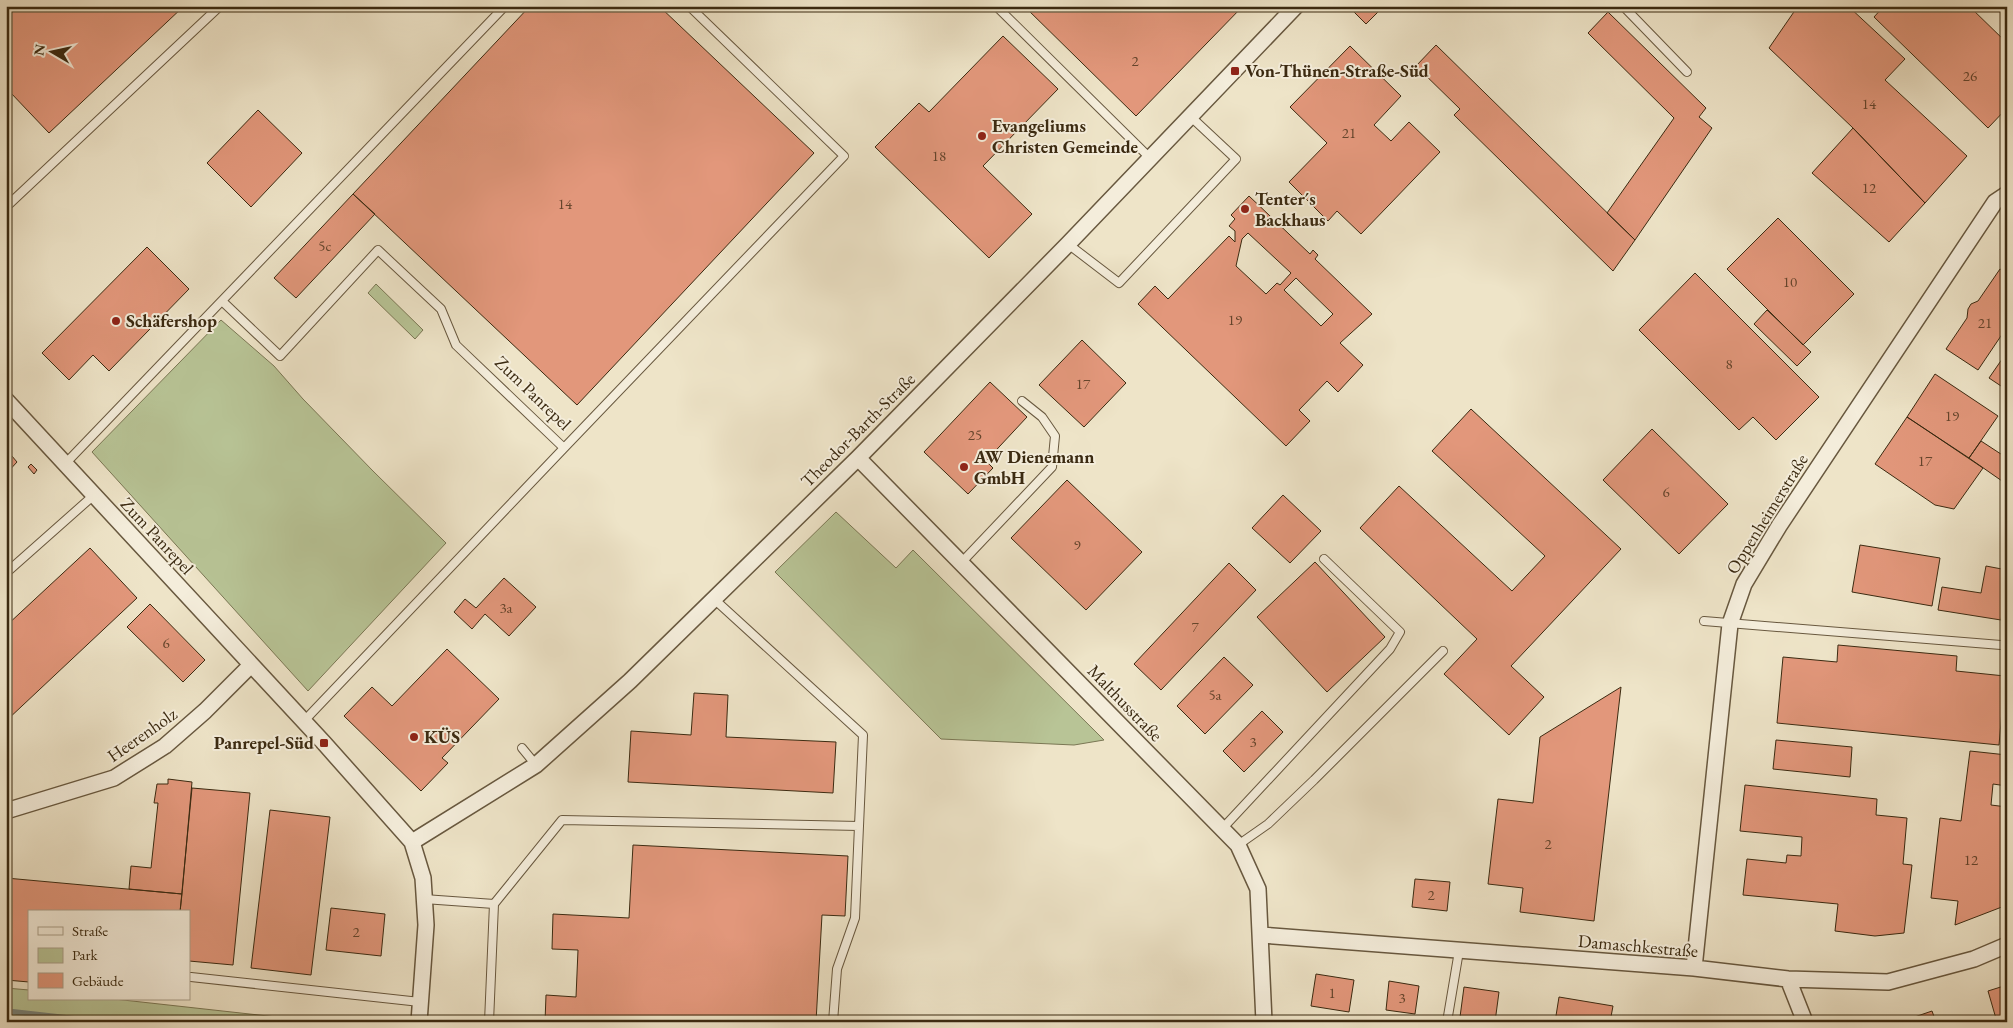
<svg xmlns="http://www.w3.org/2000/svg" width="2013" height="1028" viewBox="0 0 2013 1028" font-family="'EB Garamond',serif">
	<style>
		.green { fill: #b8c496; stroke: #7a7754 }
		.lines { fill: none; stroke-linecap: round; stroke-linejoin: round }
		.stream { stroke: #76827a; stroke-width: 5.5 }
		.building { fill: #e2977b; stroke: #3b2a11; fill-rule: evenodd }
		.service-casing { stroke: #68583f; stroke-width: 10 }
		.minor-casing { stroke: #68583f; stroke-width: 18 }
		.service { stroke: #f4eddb; stroke-width: 8 }
		.minor { stroke: #f4eddb; stroke-width: 15 }
		.poi-dot { fill: #8f2418; stroke: #f4eddb; stroke-width: 2 }
		.labels { text-anchor: middle; stroke-width: 4; stroke-linejoin: round; paint-order: stroke }
		.number-label { font-size: 15px; fill: #65452c }
		.poi-label { font-size: 18px; font-weight: bold; fill: #3b2a11; stroke: #f4eddb; text-anchor: start }
		.street-label { font-size: 18px; fill: #3b2a11; stroke: #f4eddb }
	</style>
	<rect width="100%" height="100%" fill="#eee4c8"/>
	<filter id="stains"><feTurbulence type="fractalNoise" baseFrequency=".004" numOctaves="4"/><feColorMatrix values="0 0 0 0 .2 0 0 0 0 .09 0 0 0 0 .02 0 0 0 .5 -.17"/></filter>
	<radialGradient id="worn" r=".72"><stop offset=".6" stop-color="#630" stop-opacity="0"/><stop offset="1" stop-color="#630" stop-opacity=".3"/></radialGradient>
	<path class="green" d="M 376,284 L 423,330 L 415,339 L 368,293 Z
		M 221,320 L 274,366 L 303,399 L 373,471 L 446,543 L 308,691 L 92,452 Z
		M 836,512 L 896,568 L 913,550 L 1104,740 L 1074,745 L 941,739 L 775,572 Z
		M 6,988 L 29,990 L 29,999 L 114,999 L 322,1022 L 6,1022 Z"/>
	<g class="lines">
		<path class="stream" d="M 6,1011 L 104,1022"/>
	</g>
	<path class="building" d="M 6,6 L 184,6 L 49,133 L 10,92 L 6,95 Z
		M 530,6 L 659,6 L 814,153 L 577,405 L 353,194 Z
		M 1024,6 L 1243,6 L 1136,116 Z
		M 1348,6 L 1384,6 L 1366,24 Z
		M 1798,6 L 1848,6 L 1905,59 L 1885,80 L 1967,156 L 1925,203 L 1853,128 L 1769,48 Z
		M 1884,6 L 1969,6 L 2007,43 L 2007,108 L 1988,128 L 1874,17 Z
		M 1608,12 L 1706,108 L 1699,117 L 1712,128 L 1635,240 L 1607,213 L 1674,118 L 1588,33 Z
		M 1003,36 L 1058,89 L 983,166 L 1032,214 L 989,258 L 875,147 L 919,103 L 929,112 Z
		M 1436,45 L 1635,240 L 1613,271 L 1454,115 L 1460,109 L 1416,66 Z
		M 1350,46 L 1401,96 L 1374,125 L 1391,141 L 1409,122 L 1440,152 L 1361,234 L 1337,211 L 1328,221 L 1289,182 L 1327,143 L 1290,107 Z
		M 258,110 L 302,153 L 251,207 L 207,163 Z
		M 1853,128 L 1925,203 L 1889,242 L 1812,173 Z
		M 353,194 L 375,214 L 296,298 L 274,278 Z
		M 1249,196 L 1310,254 L 1313,250 L 1318,255 L 1315,259 L 1372,314 L 1340,343 L 1363,365 L 1338,392 L 1327,381 L 1299,410 L 1310,421 L 1286,446 L 1138,304 L 1155,286 L 1168,299 L 1229,236 L 1235,242 L 1235,231 L 1229,226 L 1235,219 L 1231,215 ZM 1248,233 L 1291,273 L 1280,285 L 1277,283 L 1266,294 L 1236,266 L 1242,239 ZM 1296,278 L 1333,314 L 1321,326 L 1284,290 Z
		M 1778,218 L 1854,294 L 1803,345 L 1727,269 Z
		M 147,247 L 189,289 L 109,371 L 93,355 L 69,380 L 42,353 Z
		M 2000,269 L 2007,273 L 2007,327 L 1978,370 L 1946,349 L 1967,318 L 1968,309 L 1971,304 L 1978,301 Z
		M 1695,273 L 1819,397 L 1776,440 L 1753,417 L 1739,430 L 1639,330 Z
		M 1767,310 L 1811,352 L 1797,366 L 1754,324 Z
		M 1082,340 L 1126,383 L 1084,427 L 1039,385 Z
		M 2007,352 L 2007,390 L 1989,378 Z
		M 1935,374 L 1998,416 L 1969,458 L 1907,417 Z
		M 990,382 L 1027,417 L 986,461 L 993,468 L 968,494 L 924,452 Z
		M 1471,409 L 1621,549 L 1511,666 L 1544,697 L 1509,735 L 1444,674 L 1477,639 L 1360,528 L 1399,486 L 1512,591 L 1545,556 L 1432,451 Z
		M 1907,417 L 1983,468 L 1954,509 L 1935,505 L 1875,464 Z
		M 1652,429 L 1728,504 L 1679,554 L 1603,480 Z
		M 1981,441 L 2007,458 L 2007,474 L 2002,481 L 1969,458 Z
		M 6,449 L 17,462 L 6,474 Z
		M 31,464 L 37,470 L 34,474 L 28,467 Z
		M 1067,480 L 1142,552 L 1086,610 L 1011,538 Z
		M 1283,495 L 1321,531 L 1290,563 L 1252,528 Z
		M 1860,545 L 1940,558 L 1932,606 L 1852,592 Z
		M 90,548 L 137,598 L 6,721 L 6,626 Z
		M 1315,562 L 1385,637 L 1327,692 L 1257,617 Z
		M 1229,563 L 1256,590 L 1161,690 L 1134,664 Z
		M 1986,566 L 2007,570 L 2007,586 L 2001,620 L 1938,610 L 1942,587 L 1981,593 Z
		M 504,578 L 536,607 L 509,636 L 485,614 L 472,629 L 454,612 L 465,599 L 476,608 Z
		M 150,604 L 205,660 L 183,682 L 127,627 Z
		M 1838,645 L 1957,656 L 1956,671 L 2005,676 L 1999,745 L 1777,723 L 1783,657 L 1837,662 Z
		M 447,649 L 499,699 L 442,758 L 448,763 L 421,791 L 344,716 L 372,687 L 392,706 Z
		M 1224,657 L 1253,685 L 1205,734 L 1177,706 Z
		M 1621,687 L 1594,921 L 1520,912 L 1523,888 L 1488,884 L 1498,799 L 1533,803 L 1540,737 Z
		M 694,693 L 728,695 L 726,737 L 836,742 L 833,793 L 628,782 L 631,731 L 691,735 Z
		M 1262,711 L 1283,732 L 1244,772 L 1223,751 Z
		M 1776,740 L 1852,747 L 1850,777 L 1773,769 Z
		M 1970,751 L 2007,755 L 2007,786 L 1993,784 L 1991,805 L 2007,807 L 2007,905 L 1955,925 L 1958,901 L 1931,898 L 1940,818 L 1961,821 Z
		M 168,779 L 192,782 L 182,894 L 129,889 L 131,866 L 151,868 L 158,803 L 154,803 L 157,784 L 168,784 Z
		M 1745,785 L 1877,799 L 1876,815 L 1907,818 L 1903,864 L 1912,865 L 1904,933 L 1875,936 L 1835,931 L 1838,904 L 1743,895 L 1747,859 L 1786,863 L 1787,855 L 1801,856 L 1802,837 L 1740,831 Z
		M 192,788 L 250,793 L 233,965 L 189,961 L 189,912 L 180,912 Z
		M 270,810 L 330,817 L 311,975 L 251,968 Z
		M 633,845 L 848,856 L 845,916 L 822,915 L 816,1022 L 545,1022 L 546,995 L 576,997 L 578,950 L 552,949 L 553,914 L 629,918 Z
		M 6,878 L 182,894 L 180,912 L 29,912 L 29,982 L 6,980 Z
		M 1415,879 L 1450,882 L 1447,911 L 1412,907 Z
		M 331,908 L 385,914 L 381,956 L 326,950 Z
		M 1316,974 L 1354,980 L 1349,1012 L 1311,1006 Z
		M 1389,981 L 1419,986 L 1415,1014 L 1386,1010 Z
		M 2007,985 L 2007,1019 L 1997,1022 L 1988,991 Z
		M 1464,987 L 1499,992 L 1495,1022 L 1460,1017 Z
		M 1559,997 L 1613,1006 L 1610,1022 L 1555,1022 Z
		M 1932,1011 L 1936,1022 L 1900,1022 Z
		M 1460,1017 L 1493,1022 L 1459,1022 Z"/>
	<g class="lines">
		<defs>
			<path id="service" d="M 996,6 L 1150,158
				M 1623,6 L 1687,72
				M 6,207 L 220,6
				M 1068,244 L 1119,283 L 1236,159 L 1190,116
				M 222,301 L 280,356 L 378,250 L 441,309 L 456,345 L 564,448 L 304,721
				M 564,448 L 844,156 L 689,6
				M 65,464 L 505,6
				M 961,563 L 1052,467 L 1055,436 L 1042,417 L 1022,401
				M 6,573 L 94,495
				M 714,599 L 863,735 L 859,826
				M 1704,621 L 2001,645
				M 522,748 L 536,765
				M 1222,829 L 1390,649 L 1400,632 L 1324,559
				M 1238,845 L 1268,824 L 1314,780 L 1443,651
				M 424,899 L 494,904
				M 191,977 L 420,1002
				M 489,1022 L 494,904 L 562,820 L 859,826 L 855,918 L 837,969 L 833,1022
				M 1447,1022 L 1459,951"/>
			<path id="minor" d="M 6,400 L 324,743 L 412,842 L 423,878 L 426,925 L 419,1022
				M 858,458 L 1238,845 L 1258,889 L 1264,1022
				M 6,811 L 114,778 L 165,746 L 205,711 L 251,665
				M 412,842 L 536,765 L 630,681 L 858,458 L 1068,244 L 1296,6
				M 1261,935 L 1694,968 L 1788,979 L 1888,982 L 1974,959 L 2007,945
				M 1694,968 L 1730,624 L 1744,584 L 1779,526 L 1995,202 L 2007,194
				M 1788,979 L 1805,1022"/>
		</defs>
		<use href="#service" class="service-casing"/>
		<use href="#minor" class="minor-casing"/>
		<use href="#service" class="service"/>
		<use href="#minor" class="minor"/>
	</g>
	<g class="poi-dot">
		<rect x="1230" y="66" width="10" height="10" rx="2.5"/>
		<circle cx="982" cy="136" r="5"/>
		<circle cx="1245" cy="209" r="5"/>
		<circle cx="116" cy="321" r="5"/>
		<circle cx="964" cy="467" r="5"/>
		<circle cx="414" cy="737" r="5"/>
		<rect x="319" y="738" width="10" height="10" rx="2.5"/>
	</g>
	<g class="labels">
		<g class="number-label">
			<text x="1135" y="66">2</text>
			<text x="1970" y="81">26</text>
			<text x="1869" y="109">14</text>
			<text x="1349" y="138">21</text>
			<text x="939" y="161">18</text>
			<text x="1869" y="193">12</text>
			<text x="565" y="209">14</text>
			<text x="325" y="251">5c</text>
			<text x="1790" y="287">10</text>
			<text x="1235" y="325">19</text>
			<text x="1985" y="328">21</text>
			<text x="1729" y="369">8</text>
			<text x="1083" y="389">17</text>
			<text x="1952" y="421">19</text>
			<text x="975" y="440">25</text>
			<text x="1925" y="466">17</text>
			<text x="1666" y="497">6</text>
			<text x="1077" y="550">9</text>
			<text x="506" y="613">3a</text>
			<text x="1195" y="632">7</text>
			<text x="166" y="648">6</text>
			<text x="1215" y="700">5a</text>
			<text x="1253" y="747">3</text>
			<text x="1548" y="849">2</text>
			<text x="1971" y="865">12</text>
			<text x="1431" y="900">2</text>
			<text x="356" y="937">2</text>
			<text x="1332" y="998">1</text>
			<text x="1402" y="1003">3</text>
		</g>
		<g class="poi-label">
			<text x="1245" y="77">Von-Thünen-Straße-Süd</text>
			<text x="992" y="132">Evangeliums<tspan x="992" dy="21">Christen Gemeinde</tspan></text>
			<text x="1255" y="205">Tenter´s<tspan x="1255" dy="21">Backhaus</tspan></text>
			<text x="126" y="327">Schäfershop</text>
			<text x="974" y="463">AW Dienemann<tspan x="974" dy="21">GmbH</tspan></text>
			<text x="424" y="743">KÜS</text>
			<text x="314" y="749" text-anchor="end">Panrepel-Süd</text>
		</g>
		<g class="street-label">
			<text transform="translate(533 393) rotate(44)" y="6">Zum Panrepel</text>
			<text transform="translate(858 430) rotate(-45)" y="6">Theodor-Barth-Straße</text>
			<text transform="translate(1767 514) rotate(-58)" y="6">Oppenheimerstraße</text>
			<text transform="translate(157 536) rotate(47)" y="6">Zum Panrepel</text>
			<text transform="translate(1125 703) rotate(46)" y="6">Malthusstraße</text>
			<text transform="translate(142 735) rotate(-35)" y="6">Heerenholz</text>
			<text transform="translate(1638 946) rotate(5)" y="6">Damaschkestraße</text>
		</g>
	</g>
	<rect width="2013" height="1028" fill="none" stroke="#eee4c8" stroke-width="25"/>
	<rect x="8" y="8" width="1998" height="1013" fill="none" stroke="#3b2a11" stroke-width="2.5"/>
	<rect x="12" y="12" width="1988" height="1003" fill="none" stroke="#3b2a11"/>
	<rect x="28" y="910" width="162" height="90" fill="#f4eddb" stroke="#aa9f8a"/>
	<rect x="38" y="927" width="25" height="8" fill="#f4eddb" stroke="#aa9f8a"/>
	<text x="72" y="936" font-size="15" fill="#3b2a11">Straße</text>
	<rect x="38" y="948" width="25" height="15" fill="#b8c496" stroke="#aa9f8a"/>
	<text x="72" y="960" font-size="15" fill="#3b2a11">Park</text>
	<rect x="38" y="973" width="25" height="15" fill="#e2977b" stroke="#aa9f8a"/>
	<text x="72" y="986" font-size="15" fill="#3b2a11">Gebäude</text>
	<g transform="translate(52 52) rotate(279)" stroke="#f4eddb" stroke-width="4" paint-order="stroke">
	<path d="M0-4L9 19L0 12L-9 19Z" fill="#3b2a11"/>
	<text y="-8" font-size="14" font-weight="bold" text-anchor="middle" fill="#3b2a11">N</text>
	</g>
	<rect width="100%" height="100%" filter="url(#stains)"/>
	<rect width="100%" height="100%" fill="url(#worn)"/>
</svg>
